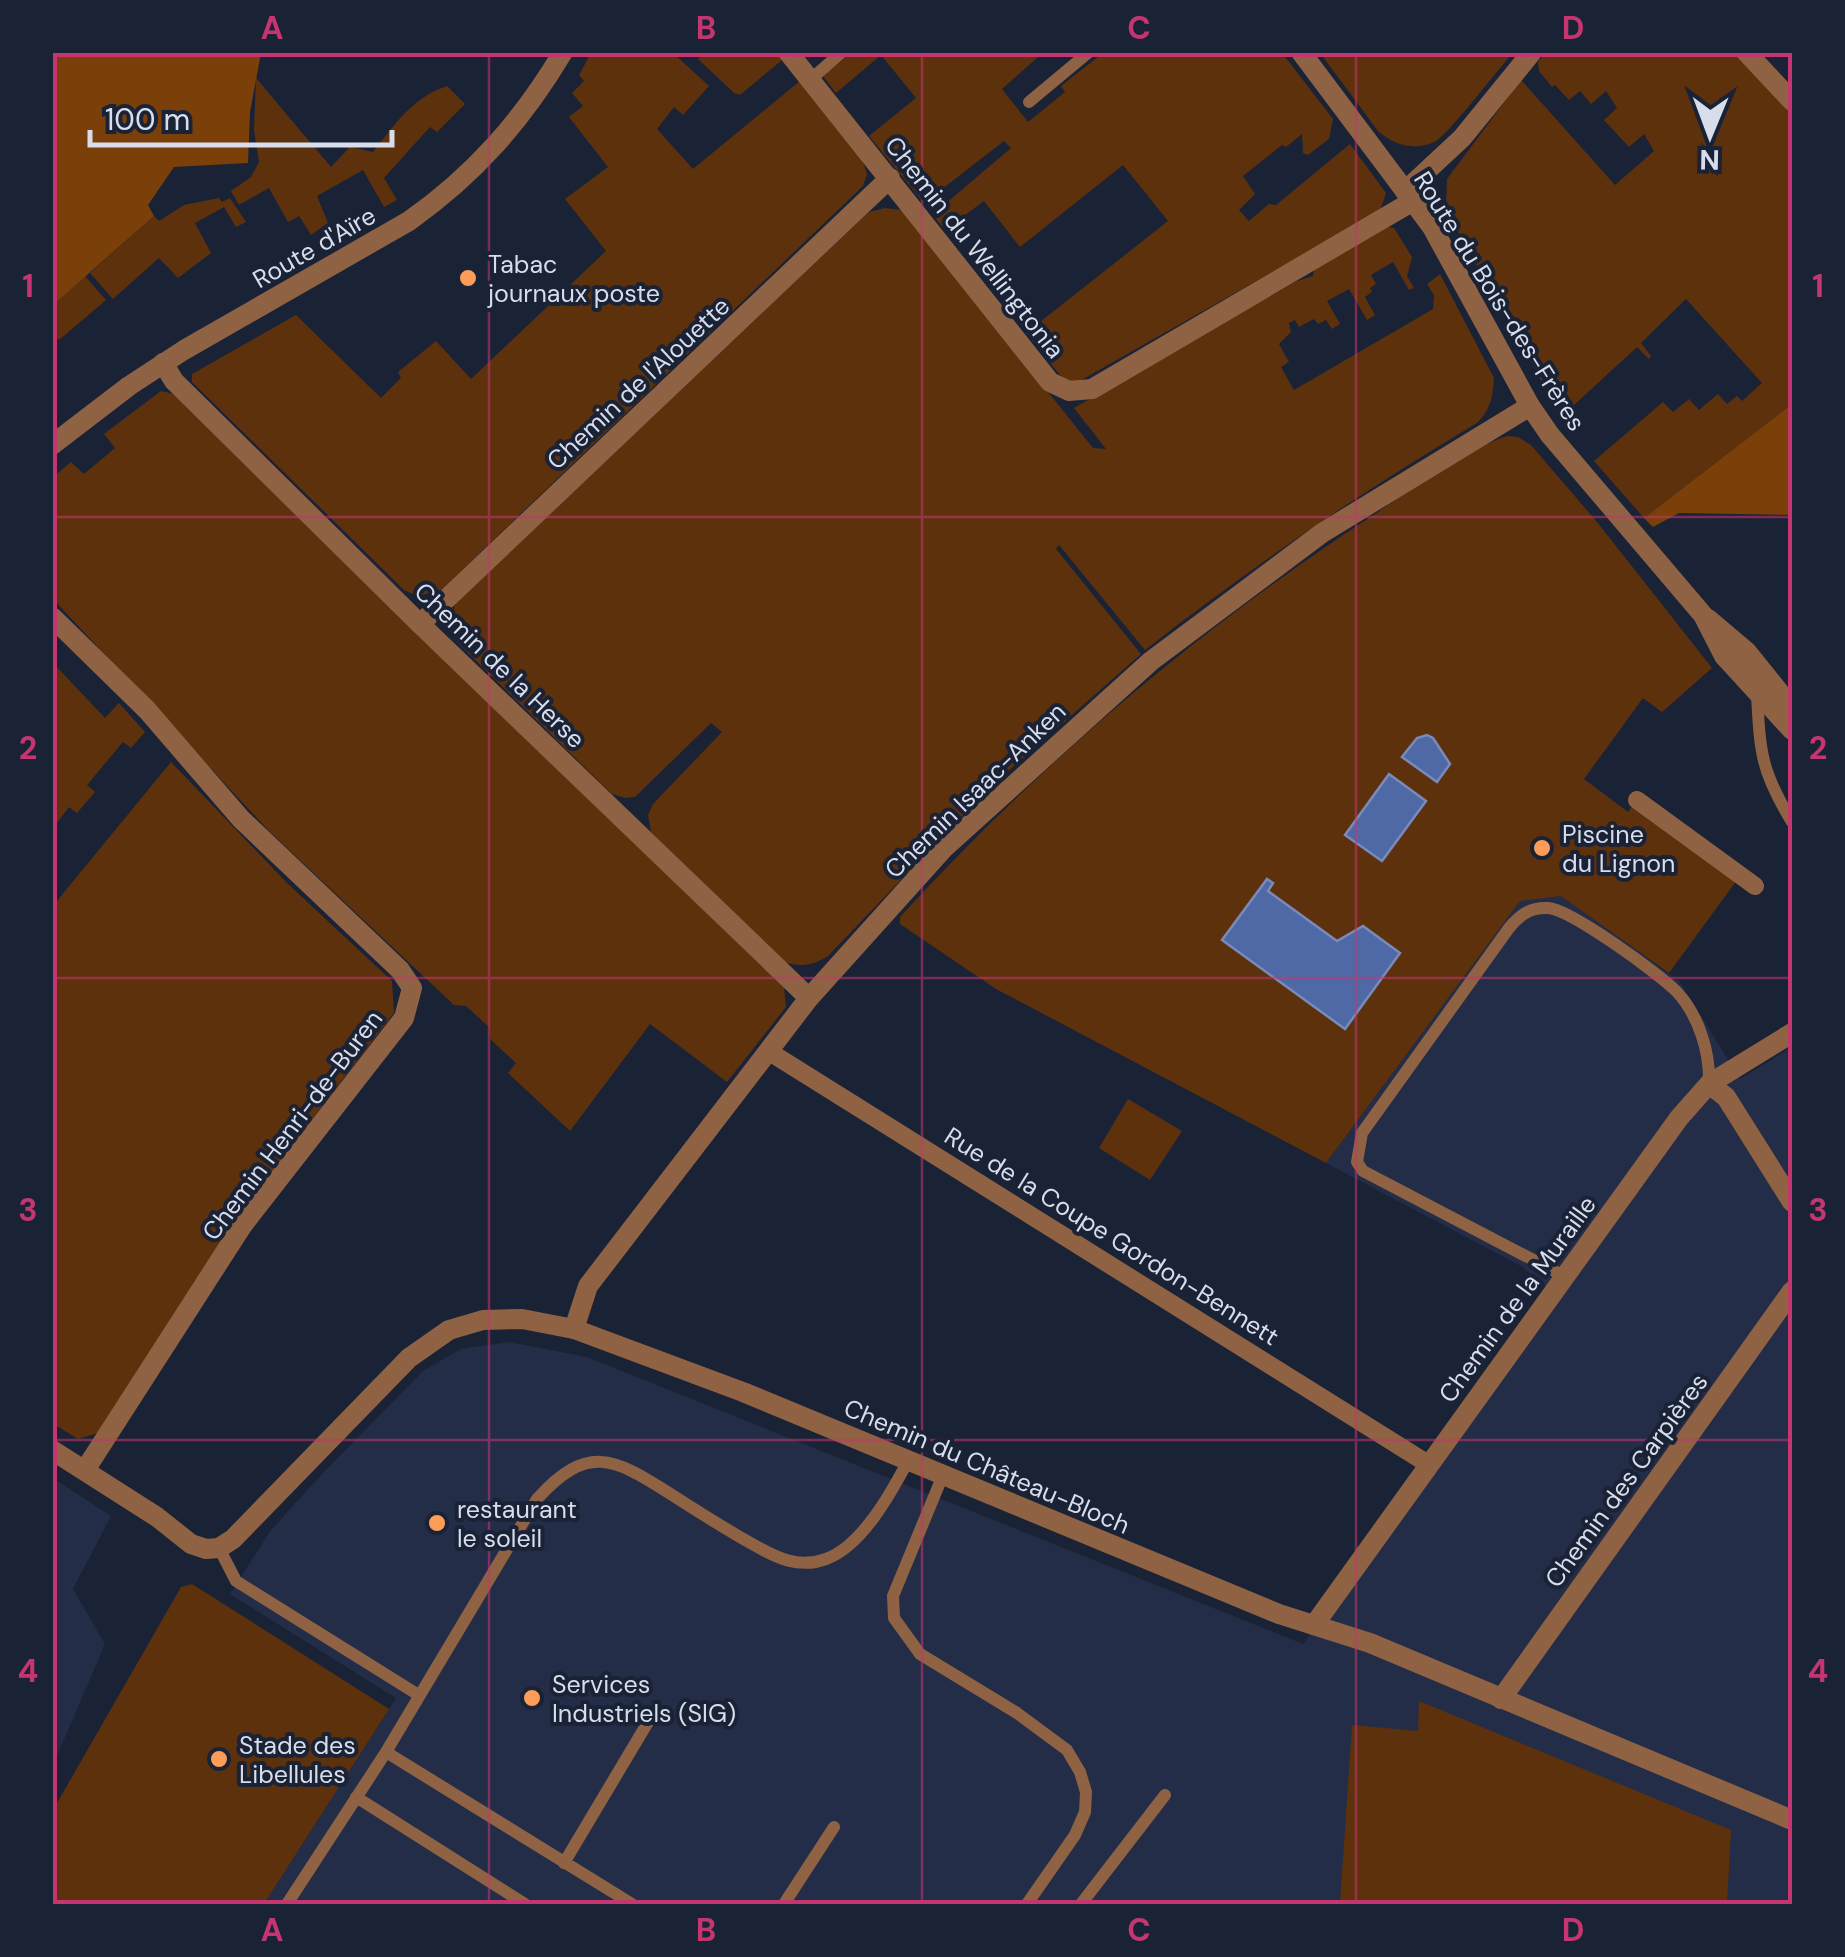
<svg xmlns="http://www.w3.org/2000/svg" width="1845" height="1957" viewBox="0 0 1845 1957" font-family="'DM Sans',sans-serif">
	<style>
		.built { fill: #232d47 }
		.green { fill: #5e310d; fill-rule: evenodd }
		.forest { fill: #7b3f0a }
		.water { fill: #4f68a6; stroke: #788bbb; stroke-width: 2.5 }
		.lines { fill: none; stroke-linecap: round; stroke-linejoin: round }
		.service { stroke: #8f6243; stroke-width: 12 }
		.pedestrian { stroke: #8f6243; stroke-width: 18 }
		.minor { stroke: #8f6243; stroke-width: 20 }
		.tertiary { stroke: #8f6243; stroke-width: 20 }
		.grid { fill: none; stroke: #c53671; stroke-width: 2.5; stroke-opacity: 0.55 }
		.poi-dot { fill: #fd9c57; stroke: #1a2236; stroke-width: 4 }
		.labels { text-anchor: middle; stroke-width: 8; stroke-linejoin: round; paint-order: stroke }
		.street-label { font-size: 25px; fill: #d7ddeb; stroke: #1a2236 }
		.poi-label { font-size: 25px; fill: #d7ddeb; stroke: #1a2236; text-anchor: start }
		.neatline { fill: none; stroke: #c53671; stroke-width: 4 }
		.grid-label { font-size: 32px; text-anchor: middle; font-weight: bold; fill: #c53671 }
	</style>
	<rect width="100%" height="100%" fill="#1a2236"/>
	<path class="built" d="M 1561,895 L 1680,982 L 1740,1079 L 1792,1047 L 1792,1904 L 264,1904 L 396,1698 L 230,1594 L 271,1530 L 323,1473 L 423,1371 L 461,1349 L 509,1342 L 587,1357 L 1303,1644 L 1560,1298 L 1521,1266 L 1326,1163 L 1520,901 Z
		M 53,1478 L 111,1516 L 73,1589 L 105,1644 L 53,1765 Z"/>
	<path class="green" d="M 704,52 L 780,52 L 782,56 L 781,61 L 740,95 L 734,93 L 698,59 Z
		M 591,53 L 673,53 L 709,86 L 683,115 L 674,107 L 657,129 L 693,169 L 800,81 L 862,159 L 867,174 L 863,186 L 440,591 L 417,596 L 404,590 L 192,382 L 192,374 L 296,315 L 381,398 L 401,378 L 398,372 L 436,341 L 471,379 L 606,251 L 565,199 L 608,167 L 569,117 L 583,106 L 572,93 L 584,81 L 579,75 Z
		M 851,53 L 1048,53 L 1038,57 L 1002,89 L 1028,122 L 1065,92 L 1061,86 L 1103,53 L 1282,53 L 1333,119 L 1329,139 L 1308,155 L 1303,153 L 1302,134 L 1286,147 L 1282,145 L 1243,176 L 1255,194 L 1239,210 L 1249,221 L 1269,204 L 1276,205 L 1350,144 L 1386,193 L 1380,211 L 1076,383 L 1064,380 L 1026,333 L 1168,221 L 1123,165 L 1020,247 L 984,201 L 945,230 L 936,219 L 938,210 L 1011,148 L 1004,141 L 924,203 L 869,136 L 916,98 L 881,55 L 836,93 L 823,76 Z
		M 1320,53 L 1513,53 C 1498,69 1449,134 1436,141 C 1415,152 1394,145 1378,131 Z
		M 1545,53 L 1735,53 L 1792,112 L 1792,404 L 1644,518 L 1594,461 L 1663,402 L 1673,412 L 1689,399 L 1699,410 L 1718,394 L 1727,404 L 1737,396 L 1742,401 L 1762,383 L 1686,299 L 1641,343 L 1651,356 L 1649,359 L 1637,347 L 1561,417 L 1446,210 L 1447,179 L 1521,80 L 1615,185 L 1654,151 L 1644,134 L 1629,147 L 1604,120 L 1617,108 L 1606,91 L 1591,104 L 1580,91 L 1569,100 L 1555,85 L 1552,87 L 1539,71 L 1538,62 Z
		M 256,78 L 331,167 L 350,147 L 373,152 C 396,123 412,98 447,86 L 465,104 L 437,132 L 430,127 L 384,178 L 397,200 L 384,207 L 363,170 L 317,196 L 328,223 L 311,235 L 299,216 L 288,222 L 269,188 L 239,205 L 231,191 L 251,177 L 259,162 L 254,130 Z
		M 219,198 L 222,202 L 230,198 L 246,222 L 236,227 L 224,207 L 195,223 L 211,253 L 178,278 L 159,258 L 113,299 L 90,273 L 154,216 L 159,221 L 184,205 Z
		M 885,208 L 902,210 L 1093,448 L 1106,449 L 1074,408 L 1297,281 L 1313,276 L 1314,270 L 1388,227 L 1394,228 L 1412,257 L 1407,276 L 1414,288 L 1409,290 L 1393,262 L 1371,275 L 1376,284 L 1370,288 L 1372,292 L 1365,297 L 1375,315 L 1367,320 L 1349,289 L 1327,301 L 1340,324 L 1332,329 L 1326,320 L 1318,324 L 1314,319 L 1299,327 L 1295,320 L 1289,323 L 1291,332 L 1279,344 L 1289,362 L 1281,367 L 1294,390 L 1433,309 L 1434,295 L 1427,284 L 1440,274 L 1494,378 C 1493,396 1490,411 1477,423 C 1361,492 1251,567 1145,650 L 1059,545 L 1056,549 L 1141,654 L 989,788 L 828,956 C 812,966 802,967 784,962 L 651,832 L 648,815 L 653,804 L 722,732 L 711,723 L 635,797 L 625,798 L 612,794 L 458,643 C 449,629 450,620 455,604 L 869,212 Z
		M 85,276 L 106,300 L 59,340 L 53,333 L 52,305 Z
		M 161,391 L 174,394 L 784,988 L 786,1007 L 727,1082 L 650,1024 L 570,1131 L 508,1073 L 516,1063 L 490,1039 L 489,1027 L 466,1006 L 454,1005 L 270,832 L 53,599 L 52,478 L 71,462 L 84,474 L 115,448 L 104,434 Z
		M 1507,436 L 1518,437 L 1531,445 L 1597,522 L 1712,668 L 1662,712 L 1643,698 L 1584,779 L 1628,812 L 1633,805 L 1737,880 L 1669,973 L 1561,896 L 1520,901 L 1326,1163 L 996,989 L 900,924 L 900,917 C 1040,764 1196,631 1369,518 C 1408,492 1464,450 1507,436 ZM 1273,883 L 1267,890 L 1337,941 L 1222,940 Z
		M 53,663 L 105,718 L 119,703 L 145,732 L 131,748 L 123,742 L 87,785 L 95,792 L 77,813 L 69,807 L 53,828 Z
		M 171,762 L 287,883 L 392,981 L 394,1013 L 239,1214 L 98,1433 L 78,1439 L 52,1423 L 52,907 Z
		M 1128,1099 L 1182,1131 L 1150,1180 L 1099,1148 Z
		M 192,1584 L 389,1709 L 264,1904 L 53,1904 L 53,1810 L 181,1587 Z
		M 1419,1701 L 1731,1830 L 1727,1904 L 1340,1904 L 1352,1725 L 1418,1731 Z"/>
	<path class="forest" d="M 53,52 L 261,53 L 250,112 L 248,163 L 174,167 L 148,205 L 154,216 L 53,305 Z
		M 1792,404 L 1792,515 L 1679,513 L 1653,527 L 1644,518 Z"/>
	<path class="water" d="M 1427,735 L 1433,738 L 1450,764 L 1437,782 L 1402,757 L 1417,738 Z
		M 1389,774 L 1426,801 L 1382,861 L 1345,835 Z
		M 1267,879 L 1273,883 L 1268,891 L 1337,941 L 1363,926 L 1400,953 L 1345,1029 L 1222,940 Z"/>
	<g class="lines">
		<path class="service" d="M 810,80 L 842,52
			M 1029,102 L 1089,52
			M 1757,694 C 1760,753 1761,771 1792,822
			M 1564,1276 L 1363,1171 L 1357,1162 L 1362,1133 L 1509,928 C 1520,915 1530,907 1548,908 C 1570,909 1660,974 1677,992 C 1699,1016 1710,1052 1709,1084
			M 943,1475 L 893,1596 L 894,1618 L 920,1654 L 1017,1713 L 1067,1750 L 1080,1772 L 1086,1792 L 1085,1812 L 1075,1835 L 1027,1904
			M 219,1548 L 236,1581 L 417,1694
			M 386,1752 L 632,1904
			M 356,1797 L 525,1904
			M 564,1863 L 654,1712
			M 287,1904 L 386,1752 L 537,1499 C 587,1444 613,1457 669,1493 C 697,1511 725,1529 754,1545 C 777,1558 799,1569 826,1559 C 862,1546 891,1493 908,1461
			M 784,1904 L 834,1827
			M 1081,1904 L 1165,1795"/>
		<path class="pedestrian" d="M 1637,800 L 1755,886
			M 768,1051 L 1428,1464"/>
		<path class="minor" d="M 788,52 L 1050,382 L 1069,391 L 1092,389 L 1413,201
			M 1746,52 L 1792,101
			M 1405,191 L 1462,138 L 1532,52
			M 163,363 L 174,381 L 420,624 L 809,998
			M 52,617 L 147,710 L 241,819 L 400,970 L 412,988 L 404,1018 L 242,1226 L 85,1470
			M 420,624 L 890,178
			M 1709,1084 L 1726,1097 L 1792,1202
			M 574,1329 L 588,1286 L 809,998 L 944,848 L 1151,661 L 1322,533 L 1530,406
			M 1314,1625 L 1679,1118 L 1709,1084 L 1792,1033
			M 1501,1699 L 1792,1291"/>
		<path class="tertiary" d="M 1301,52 L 1432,227 L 1530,406 L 1550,435 L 1703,615 L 1724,656 L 1792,730
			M 52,445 L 129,386 L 184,350 L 409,221 C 474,175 522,121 563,52
			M 1708,619 L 1747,652 L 1792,708
			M 52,1450 L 157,1517 L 191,1544 L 206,1549 L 219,1548 L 233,1539 L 409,1358 L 449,1330 L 483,1320 L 522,1319 L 574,1329 L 743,1392 L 1279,1614 L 1370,1643 L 1792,1820"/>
	</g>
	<path class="grid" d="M 489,52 L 489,1904M 922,52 L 922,1904M 1356,52 L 1356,1904M 52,517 L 1792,517M 52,978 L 1792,978M 52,1440 L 1792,1440"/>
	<g class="poi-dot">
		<circle cx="468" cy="278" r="10"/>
		<circle cx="1542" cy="848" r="10"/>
		<circle cx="437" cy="1523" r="10"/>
		<circle cx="532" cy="1698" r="10"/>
		<circle cx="219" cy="1759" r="10"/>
	</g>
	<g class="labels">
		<g class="street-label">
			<text transform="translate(314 247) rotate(-30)" y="9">Route d'Aïre</text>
			<text transform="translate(975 247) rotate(52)" y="9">Chemin du Wellingtonia</text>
			<text transform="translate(1500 301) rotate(58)" y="9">Route du Bois-des-Frères</text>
			<text transform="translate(638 383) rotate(-43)" y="9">Chemin de l'Alouette</text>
			<text transform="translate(500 665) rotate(44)" y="9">Chemin de la Herse</text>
			<text transform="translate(975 790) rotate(-44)" y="9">Chemin Isaac-Anken</text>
			<text transform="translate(292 1125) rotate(-53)" y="9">Chemin Henri-de-Buren</text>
			<text transform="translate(1112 1236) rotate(32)" y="9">Rue de la Coupe Gordon-Bennett</text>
			<text transform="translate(1517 1299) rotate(-54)" y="9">Chemin de la Muraille</text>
			<text transform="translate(987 1466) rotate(23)" y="9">Chemin du Château-Bloch</text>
			<text transform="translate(1626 1480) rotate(-54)" y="9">Chemin des Carpières</text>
		</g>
		<g class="poi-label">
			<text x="488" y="273">Tabac<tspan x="488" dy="29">journaux poste</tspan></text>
			<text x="1562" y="843">Piscine<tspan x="1562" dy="29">du Lignon</tspan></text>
			<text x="457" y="1518">restaurant<tspan x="457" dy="29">le soleil</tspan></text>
			<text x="552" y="1693">Services<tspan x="552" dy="29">Industriels (SIG)</tspan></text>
			<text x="239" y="1754">Stade des<tspan x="239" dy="29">Libellules</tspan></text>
		</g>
	</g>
	<rect width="1845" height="1957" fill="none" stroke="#1a2236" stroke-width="110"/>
	<g transform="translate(1710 135) rotate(181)" stroke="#1a2236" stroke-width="8" paint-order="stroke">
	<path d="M0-8L18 38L0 25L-18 38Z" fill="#d7ddeb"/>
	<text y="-15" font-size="28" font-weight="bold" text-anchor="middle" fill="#d7ddeb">N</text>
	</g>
	<path d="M90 130v15h302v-15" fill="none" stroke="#d7ddeb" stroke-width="5"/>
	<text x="105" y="130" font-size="30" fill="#d7ddeb" stroke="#1a2236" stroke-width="8" paint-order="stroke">100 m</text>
	<rect x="55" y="55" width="1735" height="1847" class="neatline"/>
	<g class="grid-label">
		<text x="272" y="39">A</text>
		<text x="706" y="39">B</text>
		<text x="1139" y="39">C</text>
		<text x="1573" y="39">D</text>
		<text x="28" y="297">1</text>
		<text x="1818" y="297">1</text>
		<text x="28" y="759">2</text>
		<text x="1818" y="759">2</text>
		<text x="28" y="1221">3</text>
		<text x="1818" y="1221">3</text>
		<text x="28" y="1682">4</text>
		<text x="1818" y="1682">4</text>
		<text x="272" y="1941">A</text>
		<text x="706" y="1941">B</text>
		<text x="1139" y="1941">C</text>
		<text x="1573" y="1941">D</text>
	</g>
</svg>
